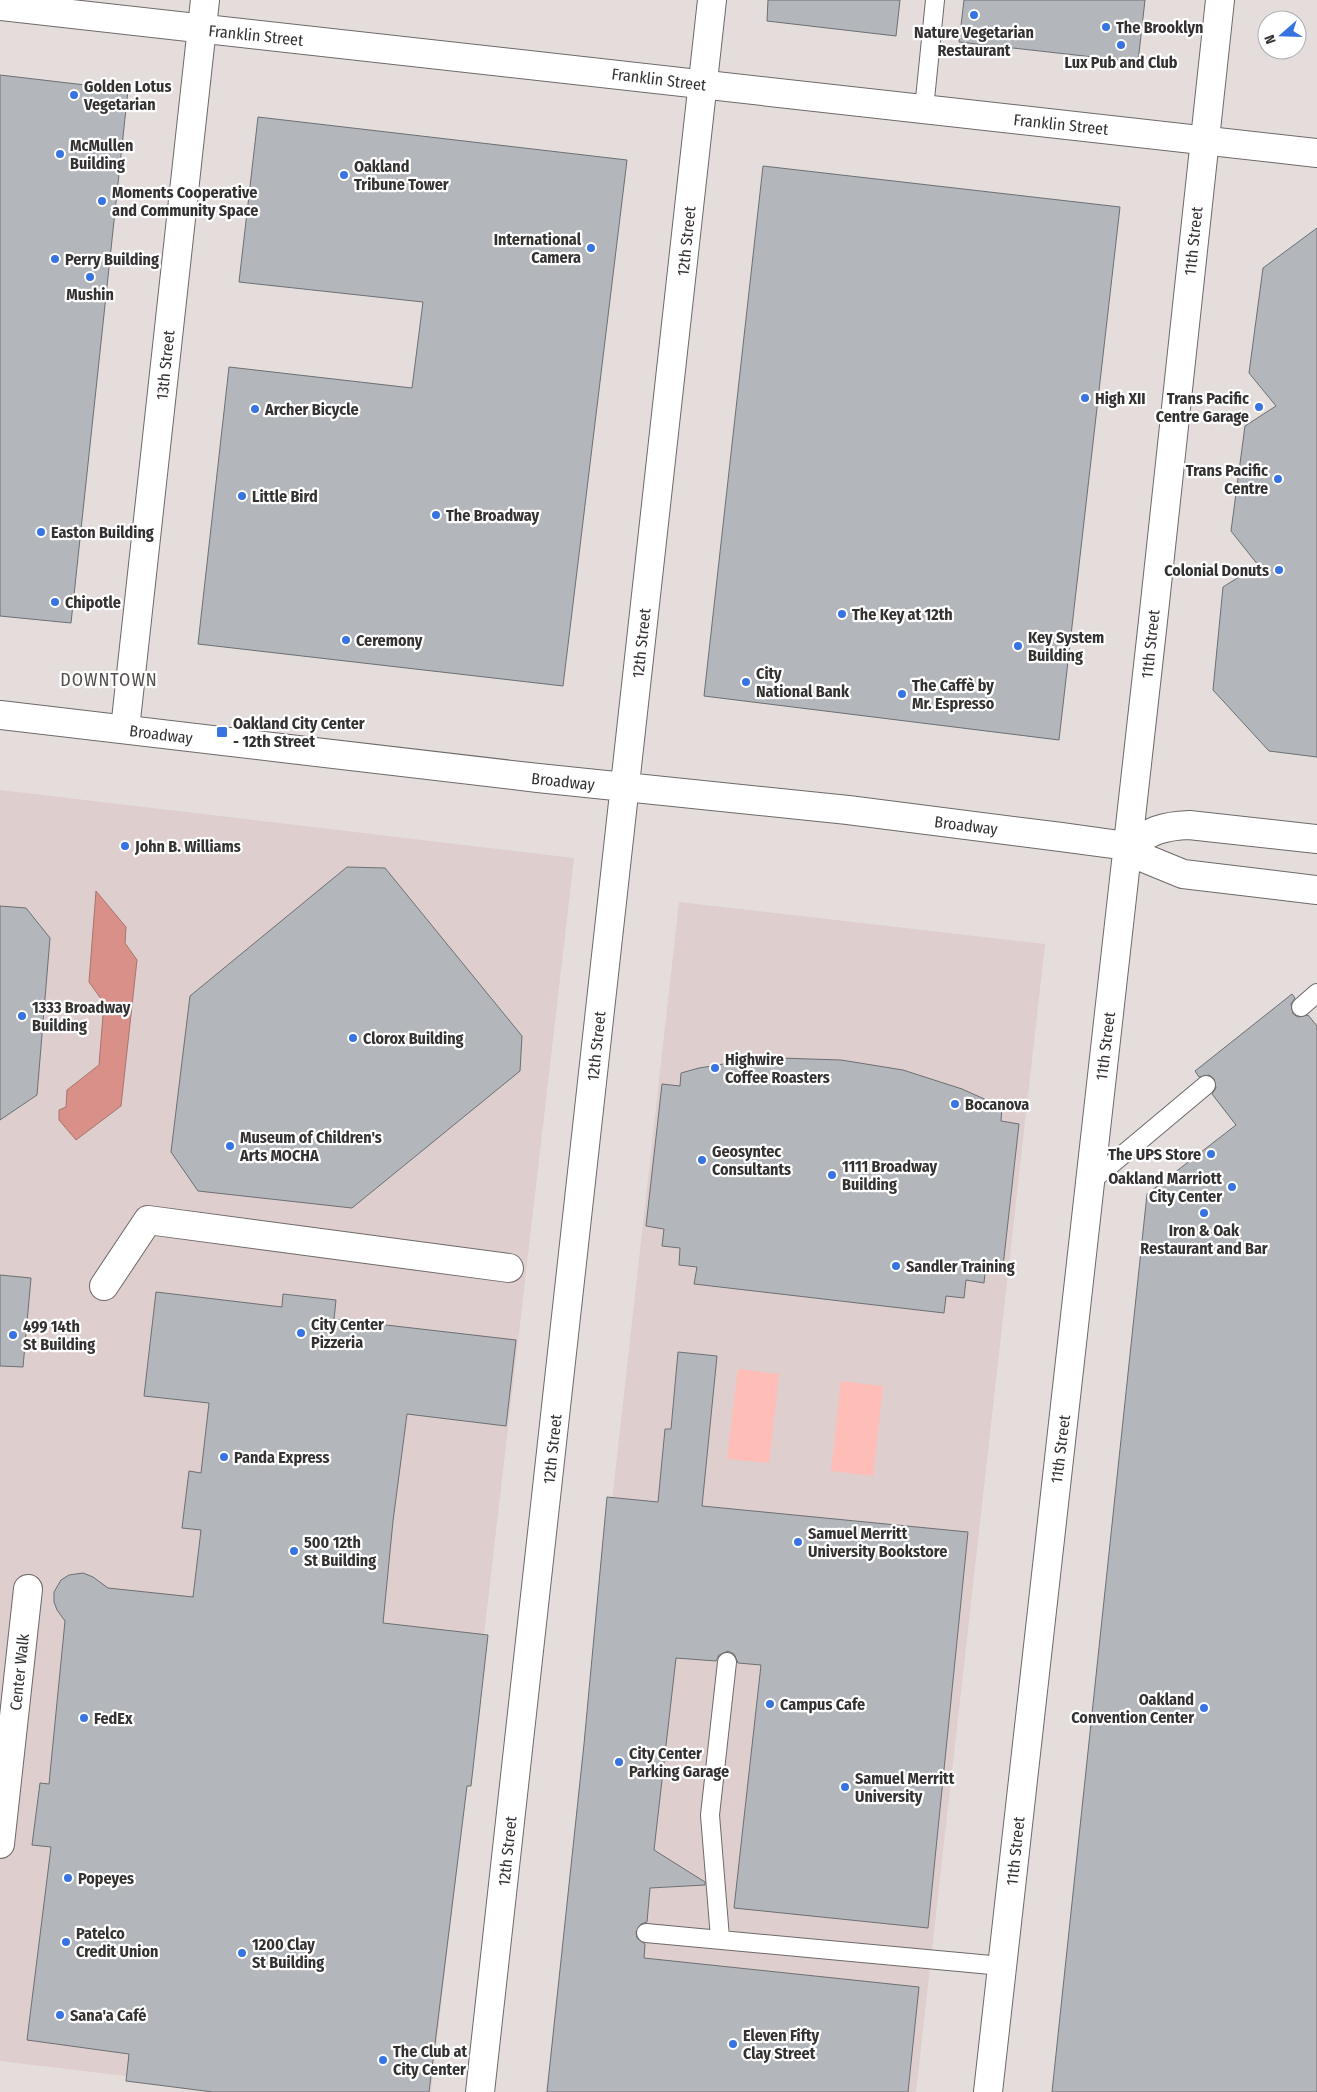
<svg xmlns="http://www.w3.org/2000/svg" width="1317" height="2092" viewBox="0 0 1317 2092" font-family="'Fira Sans Condensed',sans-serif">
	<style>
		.built { fill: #dececd }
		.green { fill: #febdb6 }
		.water { fill: #d89088; stroke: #a7746e }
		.building { fill: #b3b6bb; stroke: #6c6f73 }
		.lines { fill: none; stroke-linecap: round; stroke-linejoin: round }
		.lane-casing { stroke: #6e6968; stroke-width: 20 }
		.street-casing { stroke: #6e6968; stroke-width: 30 }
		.primary-casing { stroke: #6e6968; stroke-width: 30 }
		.lane { stroke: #fff; stroke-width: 18 }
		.street { stroke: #fff; stroke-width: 28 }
		.primary { stroke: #fff; stroke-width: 28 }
		.poi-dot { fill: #3773e1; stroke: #fff; stroke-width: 2 }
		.labels { text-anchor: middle; stroke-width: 4.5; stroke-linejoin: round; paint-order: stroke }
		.poi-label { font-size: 16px; font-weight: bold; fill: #343131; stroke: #fff; text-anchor: start }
		.street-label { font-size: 16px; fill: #343131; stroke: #fff }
		.neighbourhood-label { font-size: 18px; letter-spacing: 1px; fill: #534d4c; stroke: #fff }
	</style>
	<rect width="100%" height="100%" fill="#e4dddc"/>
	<path class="built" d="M 0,790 L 574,858 L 431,2092 L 260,2092 L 0,2061 Z
		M 679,902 L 1045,944 L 916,2092 L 546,2092 Z"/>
	<path class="green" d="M 738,1369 L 779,1374 L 769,1463 L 727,1459 Z
		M 841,1381 L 883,1386 L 873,1476 L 831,1471 Z"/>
	<path class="water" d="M 96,891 L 126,927 L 125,943 L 137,960 L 121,1106 L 76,1140 L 59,1120 L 59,1110 L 66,1107 L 67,1090 L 99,1065 L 104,1003 L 89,982 Z"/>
	<path class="building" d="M 768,0 L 900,0 L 896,36 L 767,21 Z
		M 964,0 L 1145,0 L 1138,62 L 959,42 Z
		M 0,75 L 128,90 L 71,623 L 0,616 Z
		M 258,117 L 627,160 L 563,686 L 198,644 L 229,367 L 412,388 L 423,302 L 239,282 Z
		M 763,166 L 1120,207 L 1059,740 L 704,696 Z
		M 1317,228 L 1317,757 L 1269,751 L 1213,690 L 1223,587 L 1258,565 L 1231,531 L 1245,426 L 1276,406 L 1249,373 L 1263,268 Z
		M 347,867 L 385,868 L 522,1036 L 520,1071 L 352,1208 L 198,1191 L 171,1152 L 190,996 Z
		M 0,906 L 26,908 L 50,938 L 37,1095 L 0,1120 Z
		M 1292,994 L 1295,998 L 1291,1004 L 1293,1014 L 1298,1017 L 1308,1015 L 1317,1026 L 1317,2092 L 1052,2092 L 1147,1194 L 1236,1125 L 1212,1094 L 1216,1088 L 1214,1079 L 1209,1075 L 1199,1077 L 1195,1071 Z
		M 779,1058 L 841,1060 L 903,1070 L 962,1089 L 1002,1107 L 1001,1121 L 1019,1124 L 1003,1266 L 986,1264 L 984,1283 L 966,1280 L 964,1298 L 946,1296 L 944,1313 L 694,1284 L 697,1267 L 679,1265 L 680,1248 L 662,1246 L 664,1229 L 646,1226 L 662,1084 L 680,1086 L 681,1073 L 699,1068 L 748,1060 Z
		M 0,1275 L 31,1278 L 23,1367 L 0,1366 Z
		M 156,1292 L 282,1307 L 283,1294 L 336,1300 L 334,1319 L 516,1340 L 506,1426 L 407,1414 L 393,1521 L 383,1623 L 488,1635 L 471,1786 L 467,1786 L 429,2092 L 213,2092 L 126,2081 L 129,2054 L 27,2040 L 51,1847 L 32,1845 L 40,1783 L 49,1784 L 65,1621 L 57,1610 L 54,1602 L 54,1592 L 61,1580 L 69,1575 L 83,1573 L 93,1577 L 108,1588 L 193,1597 L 201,1530 L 182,1528 L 189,1471 L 201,1473 L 209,1403 L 144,1396 Z
		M 678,1352 L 717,1356 L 702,1506 L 968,1532 L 928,1928 L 734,1908 L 761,1665 L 738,1663 L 734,1654 L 728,1651 L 719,1655 L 716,1661 L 676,1658 L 654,1850 L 705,1882 L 705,1885 L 650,1888 L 647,1922 L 641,1924 L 636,1932 L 637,1938 L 645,1944 L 644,1958 L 919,1987 L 908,2092 L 547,2092 L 584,1744 L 607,1497 L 658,1502 L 665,1429 L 671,1429 Z"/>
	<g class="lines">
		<defs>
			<path id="lane" d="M 924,109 L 935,0
				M 1301,1007 L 1317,993
				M 1089,1183 L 1206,1085
				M 646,1933 L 1002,1966
				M 720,1938 L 710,1815 L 727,1662"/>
			<path id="street" d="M 0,6 L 1317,153
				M 125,729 L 205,0
				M 104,1286 L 148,1220 L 509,1268
				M 0,1844 L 28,1589"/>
			<path id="primary" d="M 0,715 L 538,778 L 848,810 L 1061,837 L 1127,846 L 1144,858 L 1183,874 L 1317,890
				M 1127,846 C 1151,832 1160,826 1189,825 L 1317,839
				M 480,2092 L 712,0
				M 988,2092 L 1153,621 L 1220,0"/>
		</defs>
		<use href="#lane" class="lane-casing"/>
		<use href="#street" class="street-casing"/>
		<use href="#primary" class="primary-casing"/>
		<use href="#lane" class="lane"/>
		<use href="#street" class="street"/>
		<use href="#primary" class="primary"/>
	</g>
	<g class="poi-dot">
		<circle cx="974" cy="15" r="5"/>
		<circle cx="1106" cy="27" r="5"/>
		<circle cx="1121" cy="45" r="5"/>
		<circle cx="74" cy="95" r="5"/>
		<circle cx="60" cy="154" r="5"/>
		<circle cx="344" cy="175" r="5"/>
		<circle cx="102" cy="201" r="5"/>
		<circle cx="591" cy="248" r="5"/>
		<circle cx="55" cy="259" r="5"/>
		<circle cx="90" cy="277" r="5"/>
		<circle cx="1085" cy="398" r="5"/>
		<circle cx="1259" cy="407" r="5"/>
		<circle cx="255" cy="409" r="5"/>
		<circle cx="1278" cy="479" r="5"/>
		<circle cx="242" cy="496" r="5"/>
		<circle cx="436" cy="515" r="5"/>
		<circle cx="41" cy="532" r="5"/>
		<circle cx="1279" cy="570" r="5"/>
		<circle cx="55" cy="602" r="5"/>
		<circle cx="842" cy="614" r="5"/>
		<circle cx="346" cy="640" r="5"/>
		<circle cx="1018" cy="646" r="5"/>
		<circle cx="746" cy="682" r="5"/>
		<circle cx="902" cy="694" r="5"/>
		<rect x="216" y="726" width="12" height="12" rx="2.5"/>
		<circle cx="125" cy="846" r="5"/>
		<circle cx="22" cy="1016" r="5"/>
		<circle cx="353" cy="1038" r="5"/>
		<circle cx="715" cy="1068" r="5"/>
		<circle cx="955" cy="1104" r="5"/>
		<circle cx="230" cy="1146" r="5"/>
		<circle cx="1211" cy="1154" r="5"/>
		<circle cx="702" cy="1160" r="5"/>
		<circle cx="832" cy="1175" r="5"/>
		<circle cx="1232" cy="1187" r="5"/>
		<circle cx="1204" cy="1213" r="5"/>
		<circle cx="896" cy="1266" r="5"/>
		<circle cx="301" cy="1333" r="5"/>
		<circle cx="13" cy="1335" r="5"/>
		<circle cx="224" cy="1457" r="5"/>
		<circle cx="798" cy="1542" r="5"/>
		<circle cx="294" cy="1551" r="5"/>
		<circle cx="770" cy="1704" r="5"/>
		<circle cx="1204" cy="1708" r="5"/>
		<circle cx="84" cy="1718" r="5"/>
		<circle cx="619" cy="1762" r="5"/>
		<circle cx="845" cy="1787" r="5"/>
		<circle cx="68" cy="1878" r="5"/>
		<circle cx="66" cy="1942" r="5"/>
		<circle cx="242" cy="1953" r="5"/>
		<circle cx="60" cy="2015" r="5"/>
		<circle cx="733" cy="2044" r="5"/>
		<circle cx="383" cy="2060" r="5"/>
	</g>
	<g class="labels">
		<g class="poi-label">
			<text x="1116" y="33">The Brooklyn</text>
			<text x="974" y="38" text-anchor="middle">Nature Vegetarian<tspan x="974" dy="18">Restaurant</tspan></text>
			<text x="1121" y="68" text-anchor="middle">Lux Pub and Club</text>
			<text x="84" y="92">Golden Lotus<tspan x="84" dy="18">Vegetarian</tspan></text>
			<text x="70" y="151">McMullen<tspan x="70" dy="18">Building</tspan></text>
			<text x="354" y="172">Oakland<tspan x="354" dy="18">Tribune Tower</tspan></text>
			<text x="112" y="198">Moments Cooperative<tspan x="112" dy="18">and Community Space</tspan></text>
			<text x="581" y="245" text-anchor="end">International<tspan x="581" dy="18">Camera</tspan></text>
			<text x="65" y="265">Perry Building</text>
			<text x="90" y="300" text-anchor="middle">Mushin</text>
			<text x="1095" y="404">High XII</text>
			<text x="1249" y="404" text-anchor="end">Trans Pacific<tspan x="1249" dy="18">Centre Garage</tspan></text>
			<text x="265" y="415">Archer Bicycle</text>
			<text x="1268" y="476" text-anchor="end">Trans Pacific<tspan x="1268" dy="18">Centre</tspan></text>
			<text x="252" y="502">Little Bird</text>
			<text x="446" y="521">The Broadway</text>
			<text x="51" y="538">Easton Building</text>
			<text x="1269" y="576" text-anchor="end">Colonial Donuts</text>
			<text x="65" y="608">Chipotle</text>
			<text x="852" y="620">The Key at 12th</text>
			<text x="1028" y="643">Key System<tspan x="1028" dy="18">Building</tspan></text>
			<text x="356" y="646">Ceremony</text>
			<text x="756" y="679">City<tspan x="756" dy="18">National Bank</tspan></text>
			<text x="912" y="691">The Caffè by<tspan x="912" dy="18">Mr. Espresso</tspan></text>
			<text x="233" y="729">Oakland City Center<tspan x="233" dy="18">- 12th Street</tspan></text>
			<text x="135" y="852">John B. Williams</text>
			<text x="32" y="1013">1333 Broadway<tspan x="32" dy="18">Building</tspan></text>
			<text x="363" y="1044">Clorox Building</text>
			<text x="725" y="1065">Highwire<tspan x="725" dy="18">Coffee Roasters</tspan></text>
			<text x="965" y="1110">Bocanova</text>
			<text x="240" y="1143">Museum of Children's<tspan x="240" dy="18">Arts MOCHA</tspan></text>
			<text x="712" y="1157">Geosyntec<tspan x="712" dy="18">Consultants</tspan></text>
			<text x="1201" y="1160" text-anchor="end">The UPS Store</text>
			<text x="842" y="1172">1111 Broadway<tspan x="842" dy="18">Building</tspan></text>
			<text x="1222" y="1184" text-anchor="end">Oakland Marriott<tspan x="1222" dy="18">City Center</tspan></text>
			<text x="1204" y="1236" text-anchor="middle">Iron &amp; Oak<tspan x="1204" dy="18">Restaurant and Bar</tspan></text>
			<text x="906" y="1272">Sandler Training</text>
			<text x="311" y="1330">City Center<tspan x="311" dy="18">Pizzeria</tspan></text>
			<text x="23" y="1332">499 14th<tspan x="23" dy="18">St Building</tspan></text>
			<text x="234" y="1463">Panda Express</text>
			<text x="808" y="1539">Samuel Merritt<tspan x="808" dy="18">University Bookstore</tspan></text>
			<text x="304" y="1548">500 12th<tspan x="304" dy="18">St Building</tspan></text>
			<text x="1194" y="1705" text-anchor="end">Oakland<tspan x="1194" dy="18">Convention Center</tspan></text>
			<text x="780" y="1710">Campus Cafe</text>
			<text x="94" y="1724">FedEx</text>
			<text x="629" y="1759">City Center<tspan x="629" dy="18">Parking Garage</tspan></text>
			<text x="855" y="1784">Samuel Merritt<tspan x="855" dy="18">University</tspan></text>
			<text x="78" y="1884">Popeyes</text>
			<text x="76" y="1939">Patelco<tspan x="76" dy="18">Credit Union</tspan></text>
			<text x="252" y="1950">1200 Clay<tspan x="252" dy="18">St Building</tspan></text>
			<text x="70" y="2021">Sana'a Café</text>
			<text x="743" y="2041">Eleven Fifty<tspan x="743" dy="18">Clay Street</tspan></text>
			<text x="393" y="2057">The Club at<tspan x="393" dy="18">City Center</tspan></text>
		</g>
		<g class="street-label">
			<text transform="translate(256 35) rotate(6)" y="6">Franklin Street</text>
			<text transform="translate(659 79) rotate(7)" y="6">Franklin Street</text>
			<text transform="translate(1061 124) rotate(6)" y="6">Franklin Street</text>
			<text transform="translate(686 241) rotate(-84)" y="6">12th Street</text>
			<text transform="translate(1193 241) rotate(-84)" y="6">11th Street</text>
			<text transform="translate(165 365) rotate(-84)" y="6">13th Street</text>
			<text transform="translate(641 643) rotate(-84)" y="6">12th Street</text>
			<text transform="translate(1150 644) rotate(-84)" y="6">11th Street</text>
			<text transform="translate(161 734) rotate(7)" y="6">Broadway</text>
			<text transform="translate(563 781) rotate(6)" y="6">Broadway</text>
			<text transform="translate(966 825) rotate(7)" y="6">Broadway</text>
			<text transform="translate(596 1046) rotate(-84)" y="6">12th Street</text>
			<text transform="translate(1105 1046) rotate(-83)" y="6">11th Street</text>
			<text transform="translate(552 1449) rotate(-84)" y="6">12th Street</text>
			<text transform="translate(1060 1449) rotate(-83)" y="6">11th Street</text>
			<text transform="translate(19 1672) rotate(-84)" y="6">Center Walk</text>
			<text transform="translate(507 1851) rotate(-84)" y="6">12th Street</text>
			<text transform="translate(1015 1851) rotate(-84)" y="6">11th Street</text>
		</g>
		<g class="neighbourhood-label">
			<text x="109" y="686">DOWNTOWN</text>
		</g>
	</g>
	<g transform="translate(1282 35) rotate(250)"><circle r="24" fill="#ffffff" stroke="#aeadad"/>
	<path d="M0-4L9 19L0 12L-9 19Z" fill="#3773e1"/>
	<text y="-8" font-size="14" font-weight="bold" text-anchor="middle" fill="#343131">N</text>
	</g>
</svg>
